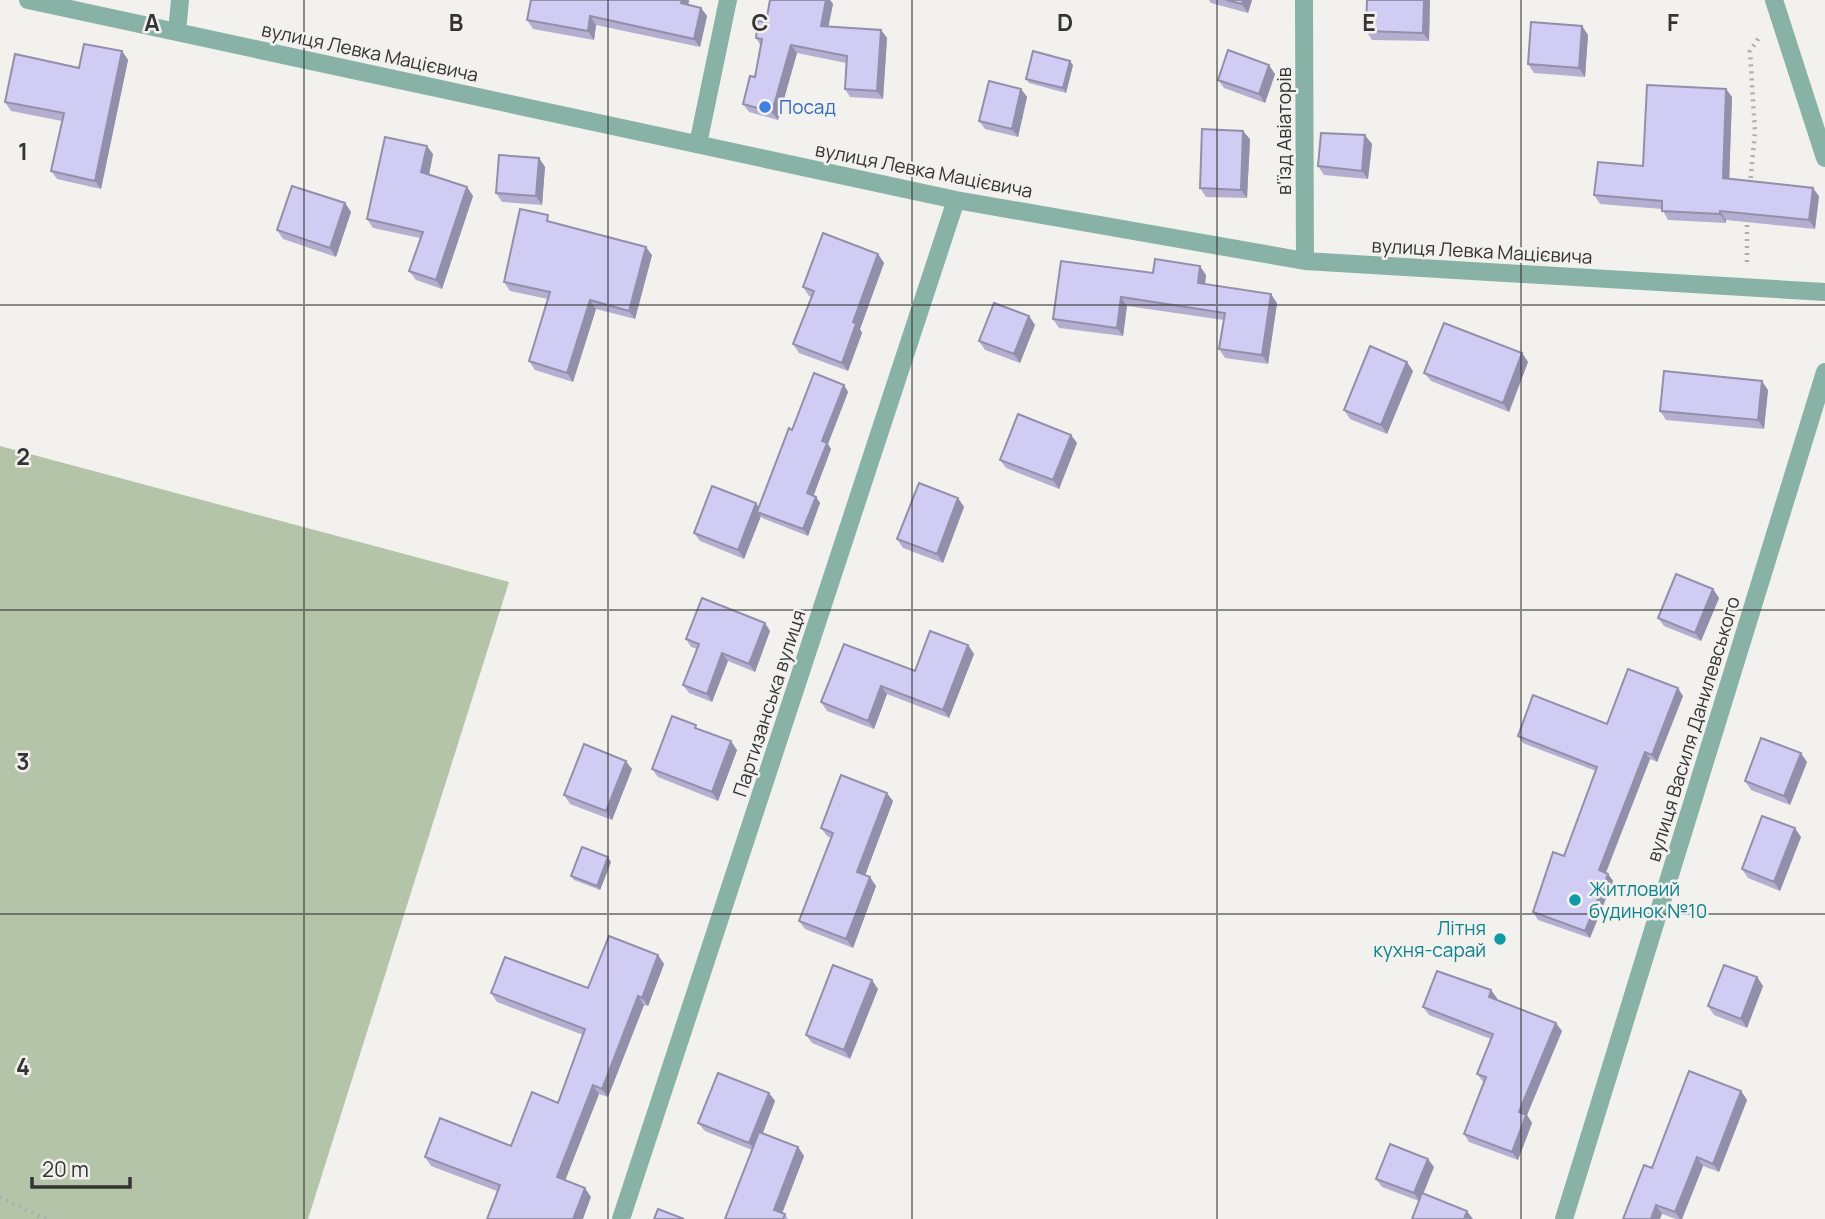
<svg xmlns="http://www.w3.org/2000/svg" width="1825" height="1219" viewBox="0 0 1825 1219" font-family="Manrope,sans-serif">
	<style>
		.green { fill: #b3c4a8 }
		.lines { fill: none; stroke-linecap: round; stroke-linejoin: round }
		.path { stroke: #afaeab; stroke-width: 4.5; stroke-dasharray: 2 5; stroke-linecap: butt }
		.street { stroke: #87b2a5; stroke-width: 18 }
		.wall { fill: #b4afd1 }
		.shaded-wall { fill: #928faa }
		.building { fill: #d1ccf3; stroke: #928faa; stroke-width: 2 }
		.grid { fill: none; stroke: #343433; stroke-width: 2; stroke-opacity: 0.55 }
		.shop-dot { fill: #3f7fe0; stroke: #f2f1ed; stroke-width: 2.5 }
		.culture-dot { fill: #0f9aa8; stroke: #f2f1ed; stroke-width: 2.5 }
		.labels { text-anchor: middle; stroke-width: 5; stroke-linejoin: round; paint-order: stroke }
		.street-label { font-size: 19px; fill: #343433; stroke: #f2f1ed }
		.shop-label { font-size: 19px; fill: #366cbe; stroke: #f2f1ed; text-anchor: start }
		.culture-label { font-size: 19px; fill: #0d838f; stroke: #f2f1ed; text-anchor: start }
		.grid-label { font-size: 23px; text-anchor: middle; font-weight: bold; fill: #343433; stroke: #f2f1ed; stroke-width: 5; stroke-linejoin: round; paint-order: stroke }
	</style>
	<rect width="100%" height="100%" fill="#f2f1ed"/>
	<path class="green" d="M 0,446 L 509,582 L 308,1219 L 0,1219 Z"/>
	<g class="lines">
		<path class="path" d="M 1750,185 L 1755,132 L 1750,51 L 1760,36
			M 1747,218 L 1747,262
			M 0,1197 L 46,1219"/>
		<path class="street" d="M 28,0 L 956,200 L 1305,261 L 1825,292
			M 1304,0 L 1305,261
			M 1774,0 L 1825,158
			M 177,32 L 180,0
			M 698,144 L 728,0
			M 621,1219 L 956,200
			M 1564,1219 L 1825,372"/>
	</g>
	<path class="wall" d="M 531,0 L 689,0 L 688,5 L 701,8 L 707,16 L 700,47 L 596,25 L 594,40 L 533,29 L 527,20 Z
		M 770,0 L 830,0 L 833,4 L 828,26 L 881,30 L 887,38 L 883,99 L 850,97 L 845,89 L 846,63 L 797,53 L 778,120 L 749,112 L 743,104 L 755,77 L 761,46 L 756,38 L 766,22 Z
		M 1209,0 L 1252,0 L 1248,13 L 1211,3 Z
		M 1367,0 L 1430,0 L 1429,41 L 1372,40 L 1366,31 Z
		M 1582,26 L 1588,35 L 1585,77 L 1534,73 L 1528,64 Z
		M 122,51 L 128,60 L 101,189 L 57,179 L 51,171 L 62,121 L 11,111 L 5,102 Z
		M 1073,65 L 1066,93 L 1029,83 L 1026,79 Z
		M 1275,74 L 1265,103 L 1224,88 L 1218,80 Z
		M 1021,89 L 1027,97 L 1018,137 L 985,129 L 979,121 Z
		M 1726,89 L 1732,97 L 1729,179 L 1819,196 L 1815,229 L 1726,220 L 1726,223 L 1668,220 L 1662,209 L 1600,204 L 1594,195 L 1643,166 Z
		M 1250,139 L 1247,198 L 1206,197 L 1200,188 Z
		M 1372,144 L 1368,179 L 1324,175 L 1318,166 Z
		M 433,154 L 429,174 L 467,187 L 473,196 L 442,289 L 416,280 L 409,271 L 420,238 L 373,228 L 367,219 Z
		M 539,158 L 545,167 L 542,205 L 502,202 L 496,193 Z
		M 345,203 L 351,212 L 336,257 L 283,239 L 277,230 Z
		M 552,222 L 652,255 L 635,319 L 596,309 L 573,382 L 535,370 L 529,361 L 548,299 L 510,291 L 504,282 Z
		M 878,254 L 884,263 L 860,329 L 862,333 L 848,371 L 799,353 L 793,344 L 811,297 L 809,296 L 803,287 Z
		M 1153,273 L 1206,275 L 1205,285 L 1277,303 L 1268,364 L 1225,358 L 1219,349 L 1224,320 L 1127,306 L 1123,336 L 1059,328 L 1053,319 Z
		M 1029,316 L 1035,325 L 1020,363 L 985,350 L 979,341 Z
		M 1522,353 L 1528,362 L 1509,412 L 1431,381 L 1424,373 Z
		M 1413,371 L 1387,434 L 1350,419 L 1344,410 Z
		M 844,385 L 848,392 L 828,444 L 831,449 L 813,496 L 816,497 L 820,503 L 808,536 L 762,518 L 761,516 L 744,559 L 700,541 L 694,533 L 756,503 L 759,508 L 792,430 Z
		M 1768,390 L 1764,429 L 1666,420 L 1660,411 Z
		M 1071,435 L 1077,443 L 1059,489 L 1006,468 L 1000,460 Z
		M 958,498 L 964,507 L 943,563 L 903,548 L 897,539 Z
		M 1713,589 L 1719,598 L 1701,641 L 1664,626 L 1658,618 Z
		M 765,623 L 770,631 L 755,672 L 728,661 L 712,702 L 689,693 L 683,685 L 697,649 L 691,647 L 686,639 Z
		M 968,645 L 974,654 L 949,718 L 887,694 L 874,729 L 827,711 L 821,702 L 915,671 Z
		M 1683,696 L 1657,762 L 1650,759 L 1606,873 L 1608,874 L 1613,881 L 1590,938 L 1538,920 L 1533,912 L 1564,856 L 1596,771 L 1523,743 L 1518,736 L 1607,724 Z
		M 698,729 L 737,750 L 718,801 L 658,777 L 652,769 Z
		M 1807,762 L 1790,805 L 1751,790 L 1745,781 Z
		M 632,769 L 612,820 L 570,804 L 564,795 Z
		M 893,801 L 865,875 L 876,886 L 853,948 L 805,929 L 799,921 L 831,838 L 827,836 L 821,828 Z
		M 1801,837 L 1780,891 L 1748,878 L 1742,869 Z
		M 611,862 L 600,890 L 574,880 L 571,876 Z
		M 658,955 L 664,964 L 648,1006 L 644,1005 L 608,1097 L 599,1094 L 565,1180 L 591,1197 L 497,1191 L 431,1166 L 425,1157 L 511,1146 L 558,1103 L 583,1035 L 497,1002 L 491,993 L 588,988 Z
		M 1757,977 L 1763,986 L 1747,1028 L 1714,1015 L 1708,1006 Z
		M 878,989 L 850,1059 L 812,1043 L 806,1035 Z
		M 1497,998 L 1496,1000 L 1562,1031 L 1527,1115 L 1532,1123 L 1518,1160 L 1469,1142 L 1464,1134 L 1484,1083 L 1477,1074 L 1491,1039 L 1429,1015 L 1423,1007 Z
		M 1741,1091 L 1747,1100 L 1719,1172 L 1703,1166 L 1682,1219 L 1676,1219 L 1662,1214 L 1623,1219 L 1652,1168 Z
		M 769,1093 L 775,1101 L 762,1134 L 798,1147 L 804,1156 L 782,1213 L 785,1214 L 788,1219 L 725,1219 L 752,1150 L 705,1131 L 698,1123 Z
		M 1434,1167 L 1419,1201 L 1382,1187 L 1376,1179 Z"/>
	<path class="shaded-wall" d="M 682,0 L 689,0 L 687,12 L 681,3 Z
		M 826,0 L 830,0 L 833,4 L 827,34 L 821,26 Z
		M 1243,0 L 1252,0 L 1248,13 L 1242,4 Z
		M 1424,0 L 1430,0 L 1429,41 L 1423,33 Z
		M 701,8 L 707,16 L 700,47 L 694,39 Z
		M 590,16 L 596,25 L 594,40 L 588,31 Z
		M 1582,26 L 1588,35 L 1585,77 L 1579,68 Z
		M 881,30 L 887,38 L 883,99 L 877,91 Z
		M 791,45 L 797,53 L 778,120 L 772,112 Z
		M 122,51 L 128,60 L 101,189 L 95,181 Z
		M 1070,61 L 1073,65 L 1066,93 L 1063,88 Z
		M 1269,65 L 1275,74 L 1265,103 L 1259,94 Z
		M 1021,89 L 1027,97 L 1018,137 L 1012,129 Z
		M 1726,89 L 1732,97 L 1729,187 L 1723,178 Z
		M 1243,131 L 1250,139 L 1247,198 L 1241,190 Z
		M 1365,135 L 1372,144 L 1368,179 L 1362,171 Z
		M 427,146 L 433,154 L 428,180 L 421,172 Z
		M 539,158 L 545,167 L 542,205 L 536,196 Z
		M 467,187 L 473,196 L 442,289 L 436,280 Z
		M 1813,188 L 1819,196 L 1815,229 L 1809,220 Z
		M 345,203 L 351,212 L 336,257 L 330,248 Z
		M 1720,211 L 1726,220 L 1726,223 L 1720,214 Z
		M 646,247 L 652,255 L 635,319 L 629,311 Z
		M 878,254 L 884,263 L 860,329 L 862,333 L 848,371 L 842,363 L 853,322 Z
		M 1200,266 L 1206,275 L 1204,292 L 1198,283 Z
		M 1271,294 L 1277,303 L 1268,364 L 1262,355 Z
		M 1121,297 L 1127,306 L 1123,336 L 1117,328 Z
		M 590,300 L 596,309 L 573,382 L 567,373 Z
		M 1029,316 L 1035,325 L 1020,363 L 1014,354 Z
		M 1522,353 L 1528,362 L 1509,412 L 1503,403 Z
		M 1407,362 L 1413,371 L 1387,434 L 1381,425 Z
		M 1762,381 L 1768,390 L 1764,429 L 1758,420 Z
		M 844,385 L 848,392 L 828,444 L 831,449 L 812,500 L 807,493 L 822,441 Z
		M 1071,435 L 1077,443 L 1059,489 L 1053,480 Z
		M 816,497 L 820,503 L 808,536 L 803,529 Z
		M 958,498 L 964,507 L 943,563 L 937,554 Z
		M 756,503 L 762,512 L 757,512 L 761,516 L 744,559 L 738,550 Z
		M 1713,589 L 1719,598 L 1701,641 L 1695,633 Z
		M 765,623 L 770,631 L 755,672 L 749,664 Z
		M 968,645 L 974,654 L 949,718 L 943,710 Z
		M 722,653 L 728,661 L 712,702 L 707,694 Z
		M 881,686 L 887,694 L 874,729 L 868,721 Z
		M 1678,688 L 1683,696 L 1657,762 L 1652,755 Z
		M 731,741 L 737,750 L 718,801 L 712,792 Z
		M 1645,752 L 1650,759 L 1604,877 L 1599,870 Z
		M 1801,753 L 1807,762 L 1790,805 L 1784,796 Z
		M 626,761 L 632,769 L 612,820 L 606,811 Z
		M 887,793 L 893,801 L 863,881 L 857,872 Z
		M 1795,828 L 1801,837 L 1780,891 L 1774,882 Z
		M 608,857 L 611,862 L 600,890 L 597,886 Z
		M 1608,874 L 1613,881 L 1590,938 L 1585,931 Z
		M 870,877 L 876,886 L 853,948 L 846,939 Z
		M 658,955 L 664,964 L 648,1006 L 642,998 Z
		M 1757,977 L 1763,986 L 1747,1028 L 1741,1019 Z
		M 872,980 L 878,989 L 850,1059 L 844,1050 Z
		M 1491,990 L 1497,998 L 1494,1005 L 1489,997 Z
		M 638,996 L 644,1005 L 608,1097 L 602,1089 Z
		M 1556,1023 L 1562,1031 L 1527,1115 L 1532,1123 L 1518,1160 L 1512,1152 L 1519,1112 Z
		M 593,1085 L 599,1094 L 563,1186 L 557,1177 Z
		M 1741,1091 L 1747,1100 L 1719,1172 L 1713,1164 Z
		M 769,1093 L 775,1101 L 756,1151 L 749,1143 Z
		M 798,1147 L 804,1156 L 780,1219 L 774,1210 Z
		M 1697,1157 L 1703,1166 L 1682,1219 L 1680,1219 L 1675,1212 Z
		M 1428,1159 L 1434,1167 L 1420,1202 L 1414,1193 Z
		M 585,1188 L 591,1197 L 583,1219 L 573,1219 Z
		M 1656,1205 L 1662,1214 L 1660,1219 L 1651,1219 Z
		M 1467,1211 L 1473,1219 L 1464,1219 Z"/>
	<path class="building" d="M 531,0 L 682,0 L 681,3 L 701,8 L 694,39 L 590,16 L 588,31 L 527,20 Z
		M 770,0 L 826,0 L 821,26 L 881,30 L 877,91 L 845,89 L 847,56 L 791,45 L 772,112 L 743,104 L 750,76 L 755,77 L 762,39 L 756,38 L 758,21 L 766,22 Z
		M 1226,0 L 1243,0 L 1242,4 Z
		M 1367,0 L 1424,0 L 1423,33 L 1366,31 Z
		M 1531,22 L 1582,26 L 1579,68 L 1528,64 Z
		M 84,44 L 122,51 L 95,181 L 51,171 L 64,113 L 5,102 L 15,54 L 79,68 Z
		M 1228,50 L 1269,65 L 1259,94 L 1218,80 Z
		M 1033,51 L 1070,61 L 1063,88 L 1026,79 Z
		M 989,81 L 1021,89 L 1012,129 L 979,121 Z
		M 1647,85 L 1726,89 L 1723,178 L 1813,188 L 1809,220 L 1720,211 L 1720,214 L 1662,211 L 1662,201 L 1594,195 L 1598,162 L 1643,166 Z
		M 1202,129 L 1243,131 L 1241,190 L 1200,188 Z
		M 1321,133 L 1365,135 L 1362,171 L 1318,166 Z
		M 385,137 L 427,146 L 421,172 L 467,187 L 436,280 L 409,271 L 423,232 L 367,219 Z
		M 499,155 L 539,158 L 536,196 L 496,193 Z
		M 292,186 L 345,203 L 330,248 L 277,230 Z
		M 520,209 L 548,215 L 547,221 L 646,247 L 629,311 L 590,300 L 567,373 L 529,361 L 550,292 L 504,282 Z
		M 823,233 L 878,254 L 853,322 L 856,324 L 842,363 L 793,344 L 814,291 L 803,287 Z
		M 1155,259 L 1200,266 L 1198,283 L 1271,294 L 1262,355 L 1219,349 L 1225,313 L 1121,297 L 1117,328 L 1053,319 L 1061,261 L 1153,273 Z
		M 994,303 L 1029,316 L 1014,354 L 979,341 Z
		M 1444,323 L 1522,353 L 1503,403 L 1424,373 Z
		M 1370,346 L 1407,362 L 1381,425 L 1344,410 Z
		M 1664,371 L 1762,381 L 1758,420 L 1660,411 Z
		M 814,373 L 844,385 L 822,441 L 827,443 L 807,493 L 816,497 L 803,529 L 757,512 L 789,428 L 792,430 Z
		M 1018,414 L 1071,435 L 1053,480 L 1000,460 Z
		M 919,483 L 958,498 L 937,554 L 897,539 Z
		M 712,486 L 756,503 L 738,550 L 694,533 Z
		M 1676,574 L 1713,589 L 1695,633 L 1658,618 Z
		M 702,598 L 765,623 L 749,664 L 722,653 L 707,694 L 683,685 L 699,644 L 686,639 Z
		M 930,631 L 968,645 L 943,710 L 881,686 L 868,721 L 821,702 L 844,644 L 915,671 Z
		M 1628,669 L 1678,688 L 1652,755 L 1645,752 L 1599,870 L 1608,874 L 1585,931 L 1533,912 L 1553,852 L 1564,856 L 1597,767 L 1518,736 L 1533,695 L 1607,724 Z
		M 672,716 L 696,725 L 695,728 L 731,741 L 712,792 L 652,769 Z
		M 1761,738 L 1801,753 L 1784,796 L 1745,781 Z
		M 584,744 L 626,761 L 606,811 L 564,795 Z
		M 841,775 L 887,793 L 857,872 L 870,877 L 846,939 L 799,921 L 833,833 L 821,828 Z
		M 1762,816 L 1795,828 L 1774,882 L 1742,869 Z
		M 582,847 L 608,857 L 597,886 L 571,876 Z
		M 609,936 L 658,955 L 642,998 L 638,996 L 602,1089 L 593,1085 L 557,1177 L 585,1188 L 573,1219 L 487,1219 L 500,1185 L 425,1157 L 440,1118 L 511,1146 L 532,1092 L 558,1103 L 585,1029 L 491,993 L 505,957 L 588,988 Z
		M 833,965 L 872,980 L 844,1050 L 806,1035 Z
		M 1724,965 L 1757,977 L 1741,1019 L 1708,1006 Z
		M 1437,971 L 1491,990 L 1489,997 L 1556,1023 L 1519,1112 L 1526,1115 L 1512,1152 L 1464,1134 L 1486,1077 L 1477,1074 L 1493,1034 L 1423,1007 Z
		M 1689,1071 L 1741,1091 L 1713,1164 L 1697,1157 L 1675,1212 L 1656,1205 L 1651,1219 L 1623,1219 L 1644,1165 L 1652,1168 Z
		M 718,1073 L 769,1093 L 749,1143 L 698,1123 Z
		M 759,1132 L 798,1147 L 774,1210 L 785,1214 L 783,1219 L 725,1219 Z
		M 1390,1144 L 1428,1159 L 1414,1193 L 1376,1179 Z
		M 1422,1193 L 1467,1211 L 1464,1219 L 1412,1219 Z
		M 658,1209 L 684,1219 L 654,1219 Z"/>
	<path class="grid" d="M 304,0 L 304,1219M 608,0 L 608,1219M 912,0 L 912,1219M 1217,0 L 1217,1219M 1521,0 L 1521,1219M 0,305 L 1825,305M 0,610 L 1825,610M 0,914 L 1825,914"/>
	<circle class="shop-dot" cx="765" cy="107" r="7"/>
	<g class="culture-dot">
		<circle cx="1575" cy="900" r="7"/>
		<circle cx="1500" cy="939" r="7"/>
	</g>
	<g class="labels">
		<g class="street-label">
			<text transform="translate(370 52) rotate(12)" y="7">вулиця Левка Мацієвича</text>
			<text transform="translate(1284 131) rotate(-90)" y="7">в'їзд Авіаторів</text>
			<text transform="translate(924 170) rotate(11)" y="7">вулиця Левка Мацієвича</text>
			<text transform="translate(1482 251) rotate(3)" y="7">вулиця Левка Мацієвича</text>
			<text transform="translate(769 703) rotate(-72)" y="7">Партизанська вулиця</text>
			<text transform="translate(1693 729) rotate(-73)" y="7">вулиця Василя Данилевського</text>
		</g>
		<g class="shop-label">
			<text x="779" y="114">Посад</text>
		</g>
		<g class="culture-label">
			<text x="1589" y="896">Житловий<tspan x="1589" dy="22">будинок №10</tspan></text>
			<text x="1486" y="935" text-anchor="end">Літня<tspan x="1486" dy="22">кухня-сарай</tspan></text>
		</g>
	</g>
	<g class="grid-label">
		<text x="152" y="31">A</text>
		<text x="456" y="31">B</text>
		<text x="760" y="31">C</text>
		<text x="1065" y="31">D</text>
		<text x="1369" y="31">E</text>
		<text x="1673" y="31">F</text>
		<text x="23" y="160">1</text>
		<text x="23" y="465">2</text>
		<text x="23" y="770">3</text>
		<text x="23" y="1075">4</text>
	</g>
	<path d="M32 1177v10h98v-10" fill="none" stroke="#343433" stroke-width="3.5"/>
	<text x="42" y="1177" font-size="21" fill="#343433" stroke="#f2f1ed" stroke-width="5" paint-order="stroke">20 m</text>
</svg>
